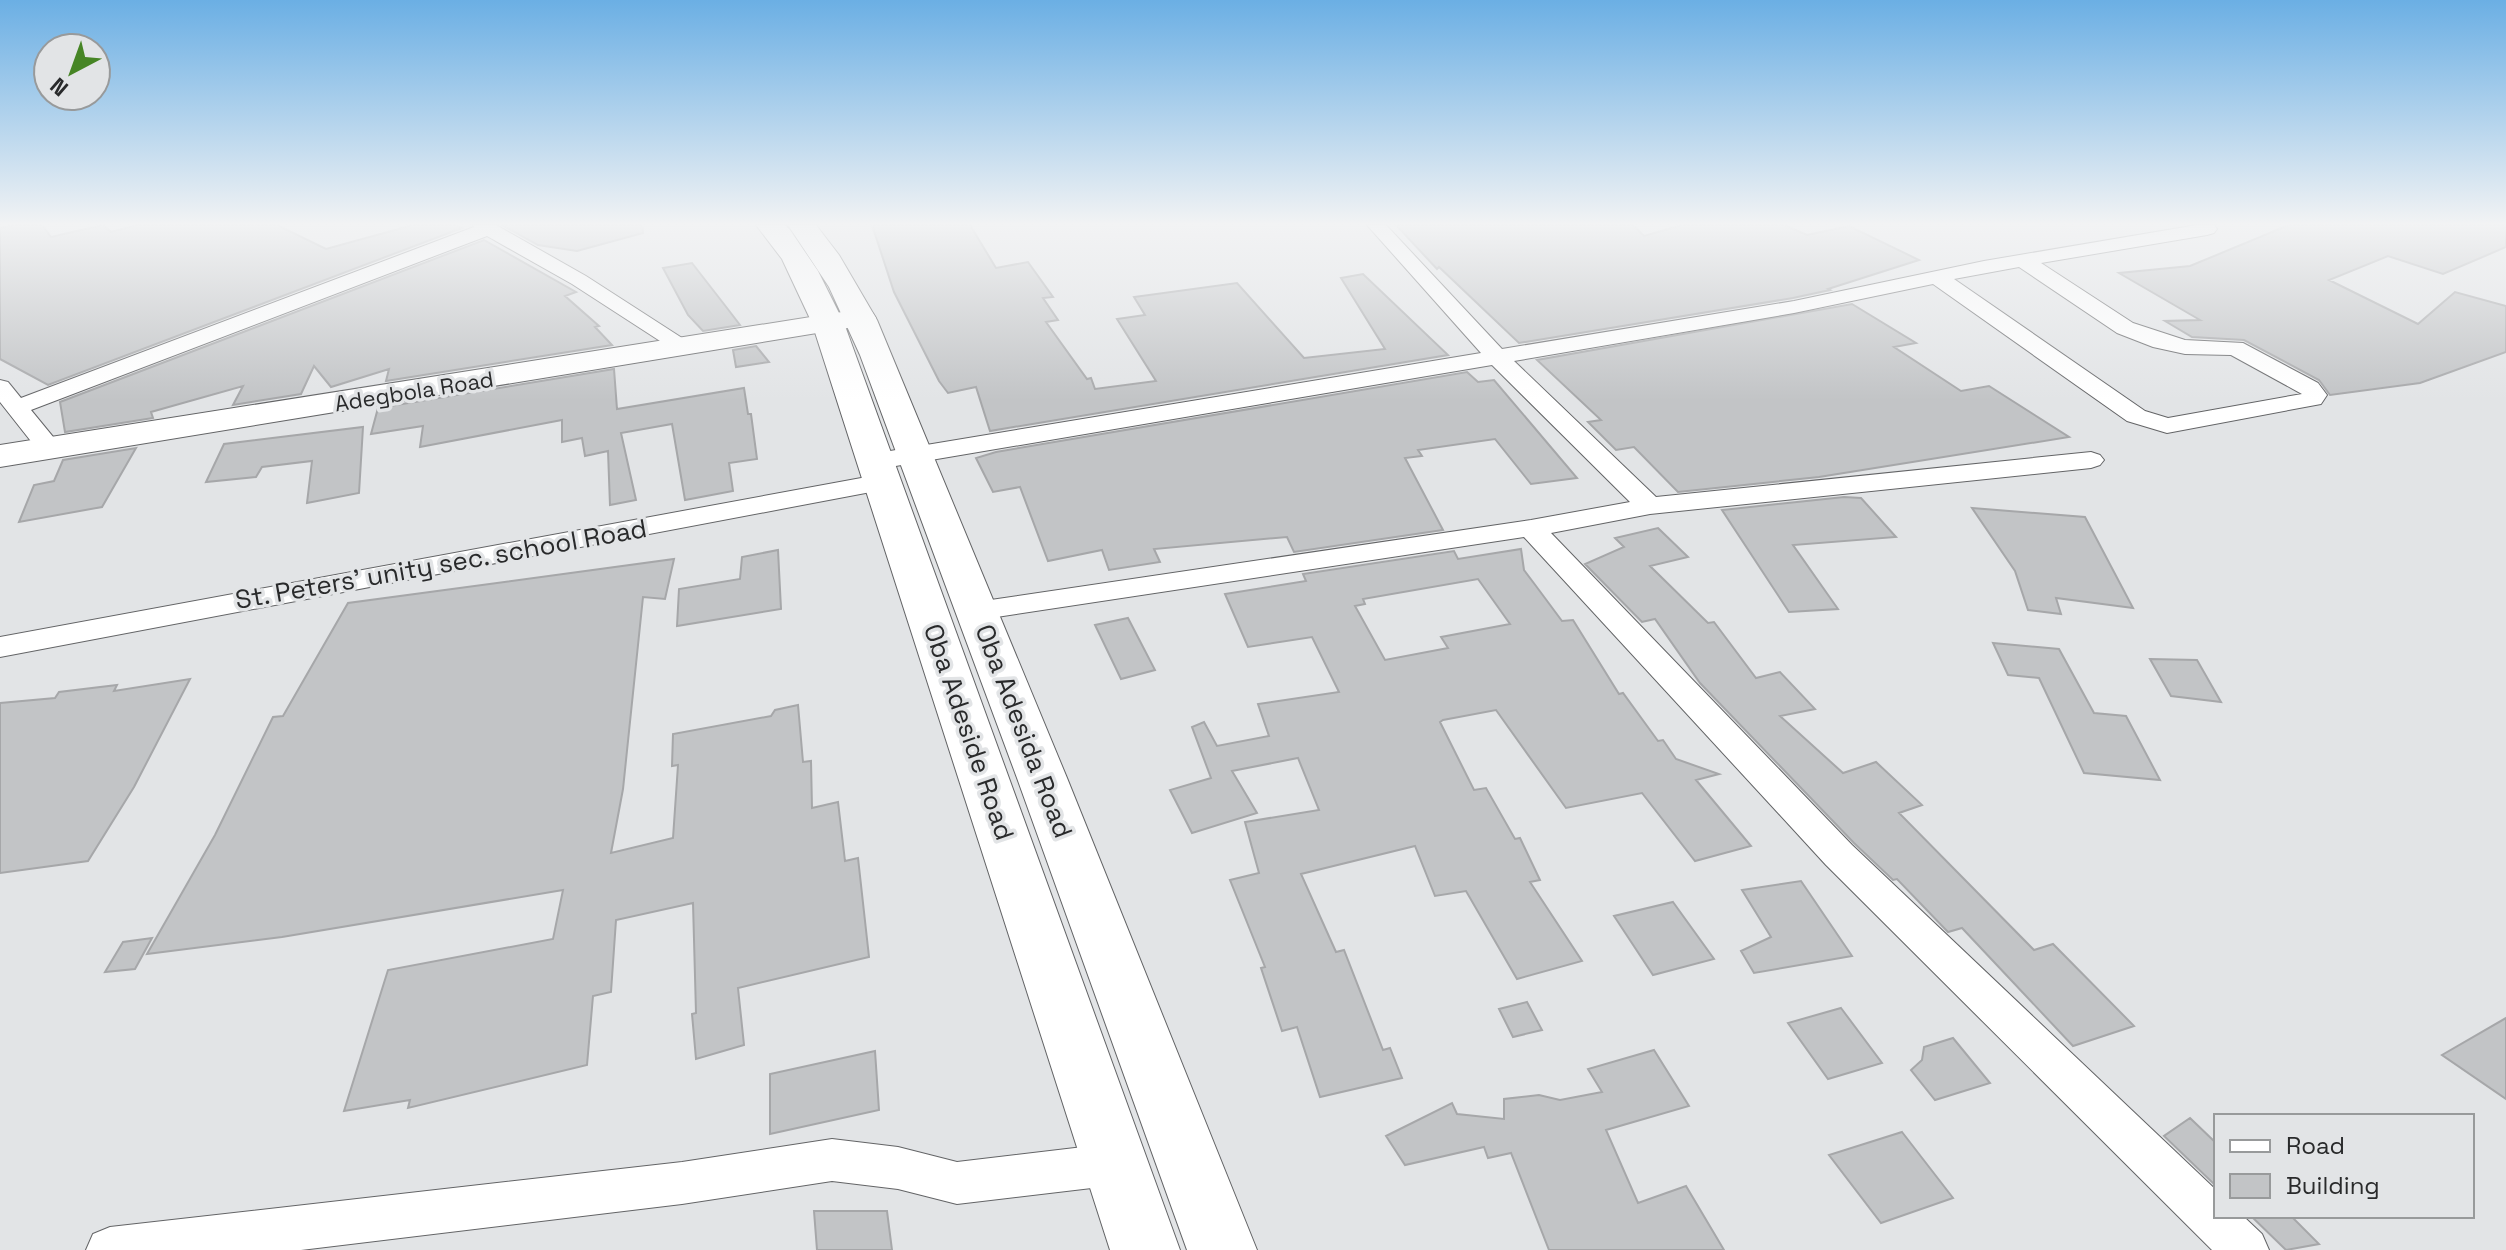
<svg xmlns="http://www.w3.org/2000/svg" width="2506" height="1250" viewBox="0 0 2506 1250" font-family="'Space Grotesk',sans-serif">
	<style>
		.building { fill: #c2c4c6; stroke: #a6a7a9; stroke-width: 2; fill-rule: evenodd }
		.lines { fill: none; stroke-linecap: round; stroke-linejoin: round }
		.street-casing { stroke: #636466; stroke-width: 2 }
		.secondary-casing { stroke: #636466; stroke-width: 2 }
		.primary-casing { stroke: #636466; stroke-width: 2 }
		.street { fill: #fff; fill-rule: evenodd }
		.secondary { fill: #fff; fill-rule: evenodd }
		.primary { fill: #fff; fill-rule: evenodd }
		.labels { text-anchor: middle; stroke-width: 7; stroke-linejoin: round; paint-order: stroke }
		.far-street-label { font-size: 22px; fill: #292a2b; stroke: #e2e4e6 }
		.street-label { font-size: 26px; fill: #292a2b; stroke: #e2e4e6 }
	</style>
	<rect width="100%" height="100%" fill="#e2e4e6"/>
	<path class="building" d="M 14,225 L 42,225 L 51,237 L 103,225 L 111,232 L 137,225 L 277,225 L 326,249 L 413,225 L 456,225 L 462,228 L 48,385 L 0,359 L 0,228 Z
		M 502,225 L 642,225 L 643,233 L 577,251 L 538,245 Z
		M 872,225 L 970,225 L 996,268 L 1028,262 L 1053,297 L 1043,298 L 1058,320 L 1046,322 L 1087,379 L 1091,378 L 1095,389 L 1156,381 L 1117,319 L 1145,315 L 1134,297 L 1237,283 L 1304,358 L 1385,349 L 1341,278 L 1363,274 L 1448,355 L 990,431 L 976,387 L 948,393 L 939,381 L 894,292 Z
		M 1396,225 L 1633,225 L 1644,236 L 1682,225 L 1784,225 L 1807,235 L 1849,226 L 1919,260 L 1828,289 L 1830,290 L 1793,298 L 1519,343 L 1439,267 L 1437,269 Z
		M 2289,225 L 2506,225 L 2506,247 L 2443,274 L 2388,256 L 2329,280 L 2418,324 L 2455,292 L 2506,306 L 2506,352 L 2420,383 L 2330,395 L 2319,380 L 2244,340 L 2192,337 L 2165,321 L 2200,320 L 2119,273 L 2190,266 Z
		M 484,240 L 576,292 L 565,296 L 599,326 L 595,327 L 612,345 L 386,381 L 389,369 L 331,387 L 314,366 L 301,394 L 233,405 L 243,386 L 151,412 L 153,418 L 65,432 L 60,402 Z
		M 692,263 L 727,308 L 740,325 L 703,331 L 688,315 L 663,268 Z
		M 1852,304 L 1916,343 L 1894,347 L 1961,391 L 1989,386 L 2069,437 L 1819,477 L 1678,492 L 1634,447 L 1616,450 L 1588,422 L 1601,420 L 1537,360 Z
		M 756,346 L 769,362 L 736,367 L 733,350 Z
		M 614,369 L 617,409 L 744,388 L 748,414 L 751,414 L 757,459 L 729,463 L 733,491 L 685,500 L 672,424 L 621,433 L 636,500 L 610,505 L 608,451 L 585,456 L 582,438 L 562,442 L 562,420 L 420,447 L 423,426 L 371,434 L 378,408 Z
		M 1467,372 L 1478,382 L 1494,380 L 1577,478 L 1531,484 L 1495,439 L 1418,450 L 1422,456 L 1405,458 L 1443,530 L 1294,552 L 1287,537 L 1154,549 L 1160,562 L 1109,570 L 1102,550 L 1048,561 L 1020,487 L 993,492 L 976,458 L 996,452 Z
		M 363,427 L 359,493 L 307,503 L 312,461 L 262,467 L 256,477 L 206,482 L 224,444 Z
		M 136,448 L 102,507 L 19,522 L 34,485 L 54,481 L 63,460 Z
		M 1844,497 L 1861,498 L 1896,537 L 1793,545 L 1838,609 L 1789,612 L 1722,510 Z
		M 1972,508 L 2085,517 L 2133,608 L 2056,598 L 2061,614 L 2028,610 L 2015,571 Z
		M 1658,528 L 1688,557 L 1650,566 L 1708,623 L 1714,622 L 1756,678 L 1780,672 L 1815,709 L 1780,716 L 1843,773 L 1876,762 L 1922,805 L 1899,813 L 2034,950 L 2053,944 L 2134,1026 L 2073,1046 L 1962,928 L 1948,932 L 1897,879 L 1893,880 L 1854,843 L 1700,683 L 1655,619 L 1642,622 L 1585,564 L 1624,547 L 1615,538 Z
		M 1521,549 L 1524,570 L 1536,586 L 1562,621 L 1573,620 L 1619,694 L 1623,693 L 1658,741 L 1663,740 L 1676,759 L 1719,774 L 1696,780 L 1751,846 L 1695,861 L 1642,793 L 1566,808 L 1496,710 L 1443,720 L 1440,722 L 1474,790 L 1486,788 L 1515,839 L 1520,838 L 1540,880 L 1530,882 L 1582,961 L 1517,979 L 1466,891 L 1435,896 L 1415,846 L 1301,874 L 1336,952 L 1344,950 L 1383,1050 L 1390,1048 L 1402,1078 L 1320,1097 L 1297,1027 L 1282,1031 L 1261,968 L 1265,967 L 1230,880 L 1259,873 L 1245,822 L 1319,810 L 1298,758 L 1232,771 L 1257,813 L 1192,833 L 1170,790 L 1211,778 L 1192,727 L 1204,722 L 1217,746 L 1269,736 L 1258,704 L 1339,692 L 1312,637 L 1248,647 L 1225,594 L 1306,581 L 1303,574 L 1454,551 L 1458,559 ZM 1478,579 L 1510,624 L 1441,637 L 1448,648 L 1385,660 L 1355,606 L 1365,604 L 1363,599 Z
		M 778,550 L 781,609 L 677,626 L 679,589 L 740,579 L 742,557 Z
		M 674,559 L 665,599 L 643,597 L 623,789 L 611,853 L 673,838 L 678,765 L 672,766 L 673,734 L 771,716 L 775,710 L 798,705 L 803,762 L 811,761 L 812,808 L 838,802 L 845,861 L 858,858 L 869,957 L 738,988 L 744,1045 L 696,1059 L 692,1014 L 696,1013 L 693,903 L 616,920 L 611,992 L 593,996 L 587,1065 L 408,1108 L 410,1100 L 344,1111 L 388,970 L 553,939 L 563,890 L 282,937 L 147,954 L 215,835 L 273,717 L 283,716 L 348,603 Z
		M 1128,618 L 1155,670 L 1121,679 L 1095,625 Z
		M 1993,643 L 2059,649 L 2094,713 L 2126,716 L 2160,780 L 2084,773 L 2039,678 L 2008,675 Z
		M 2150,659 L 2197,660 L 2221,702 L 2171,696 Z
		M 190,679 L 134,787 L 88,861 L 0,873 L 0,703 L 55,698 L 59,692 L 117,685 L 114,691 Z
		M 1801,881 L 1852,956 L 1754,973 L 1741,951 L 1771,937 L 1742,890 Z
		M 1673,902 L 1714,959 L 1653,975 L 1614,916 Z
		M 152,938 L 135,969 L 105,972 L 123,942 Z
		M 1527,1002 L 1542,1030 L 1513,1037 L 1499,1009 Z
		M 1841,1008 L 1882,1063 L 1828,1079 L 1788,1023 Z
		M 2506,1018 L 2506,1099 L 2442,1055 Z
		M 1953,1038 L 1990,1083 L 1935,1100 L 1911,1070 L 1922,1060 L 1924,1047 Z
		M 1654,1050 L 1689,1106 L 1606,1130 L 1638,1203 L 1686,1186 L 1724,1250 L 1549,1250 L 1511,1153 L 1488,1158 L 1484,1147 L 1405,1165 L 1386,1136 L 1452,1103 L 1457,1114 L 1504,1119 L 1504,1099 L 1539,1095 L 1560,1100 L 1602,1092 L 1588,1069 Z
		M 875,1051 L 879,1110 L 770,1134 L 770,1074 Z
		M 2190,1118 L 2216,1143 L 2216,1186 L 2164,1136 Z
		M 1902,1132 L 1953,1198 L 1881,1223 L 1829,1155 Z
		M 814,1211 L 887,1211 L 892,1250 L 817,1250 Z
		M 2251,1216 L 2291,1216 L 2319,1244 L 2286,1250 Z"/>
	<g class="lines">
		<defs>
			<path id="street" d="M 473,225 L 496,225 L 586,276 L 696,347 L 685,354 L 677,352 L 572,284 L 487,236 L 31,410 L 63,449 L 59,454 L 41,454 L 0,402 L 0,380 L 8,382 L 21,398 L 474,227 Z
				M 1367,225 L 1386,225 L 1502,349 L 1794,301 L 1984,261 L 2197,225 L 2214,225 L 2217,229 L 2214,233 L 2207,235 L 2041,263 L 2133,323 L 2185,340 L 2243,343 L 2318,383 L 2327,395 L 2321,404 L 2167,433 L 2127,421 L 1933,284 L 1794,313 L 1514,361 L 1656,497 L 2091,452 L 2100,455 L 2104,460 L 2100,465 L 2091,468 L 1650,514 L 1551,533 L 1852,845 L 2216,1190 L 2216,1216 L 2243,1216 L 2262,1234 L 2269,1250 L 2212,1250 L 1826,865 L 1524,537 L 977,620 L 967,617 L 962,611 L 967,605 L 977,602 L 1531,520 L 1630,502 L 1492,365 L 878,469 L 869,466 L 865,461 L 869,456 L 878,453 L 1481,353 ZM 2019,267 L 2117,333 L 2153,347 L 2185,354 L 2231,355 L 2302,394 L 2168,418 L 2145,411 L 1954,279 Z
				M 883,474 L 892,476 L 896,482 L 892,488 L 0,657 L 0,637 Z
				M 832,1139 L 898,1147 L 957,1162 L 1117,1143 L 1133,1149 L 1139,1164 L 1133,1179 L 1117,1185 L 957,1204 L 898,1189 L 832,1181 L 682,1204 L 301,1250 L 86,1250 L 93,1234 L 110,1227 L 682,1162 Z"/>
			<path id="secondary" d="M 861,309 L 872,312 L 876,318 L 872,324 L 0,467 L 0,445 Z"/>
			<path id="primary" d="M 756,225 L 785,225 L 790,230 L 818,271 L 844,323 L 1180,1250 L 1110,1250 L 812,323 L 782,259 Z
				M 788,225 L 816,225 L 839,255 L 877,320 L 1067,778 L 1257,1250 L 1187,1250 L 1017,778 L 860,355 L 829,287 Z"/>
		</defs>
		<use href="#street" class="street-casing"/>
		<use href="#secondary" class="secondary-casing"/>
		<use href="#primary" class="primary-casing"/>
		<use href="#street" class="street"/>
		<use href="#secondary" class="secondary"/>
		<use href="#primary" class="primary"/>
	</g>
	<linearGradient id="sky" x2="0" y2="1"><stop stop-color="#6bafe4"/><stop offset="0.56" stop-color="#f2f3f4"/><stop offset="1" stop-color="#f2f3f4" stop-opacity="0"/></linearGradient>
	<rect width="2506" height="400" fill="url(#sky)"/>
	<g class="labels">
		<g class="far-street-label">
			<text transform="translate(414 391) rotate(-9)" y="8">Adegbola Road</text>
		</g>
		<g class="street-label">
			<text transform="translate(441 564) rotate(-10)" y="9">St. Peters' unity sec. school Road</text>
			<text transform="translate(1024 731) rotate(69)" y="9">Oba Adesida Road</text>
			<text transform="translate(969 732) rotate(71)" y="9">Oba Adeside Road</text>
		</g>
	</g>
	<rect x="2214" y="1114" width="260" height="104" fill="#e2e4e6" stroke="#989a9b" stroke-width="2"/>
	<rect x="2230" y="1140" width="40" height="12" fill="#ffffff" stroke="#989a9b" stroke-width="2"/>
	<text x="2286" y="1154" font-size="24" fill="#292a2b">Road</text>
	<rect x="2230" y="1174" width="40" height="24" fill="#c2c4c6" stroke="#989a9b" stroke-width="2"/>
	<text x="2286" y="1194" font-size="24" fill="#292a2b">Building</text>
	<g transform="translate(72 72) rotate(221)"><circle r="38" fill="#e2e4e6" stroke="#989a9b" stroke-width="2"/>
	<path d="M0-6L14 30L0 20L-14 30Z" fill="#468525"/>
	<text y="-12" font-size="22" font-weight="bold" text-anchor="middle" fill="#292a2b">N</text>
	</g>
</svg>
